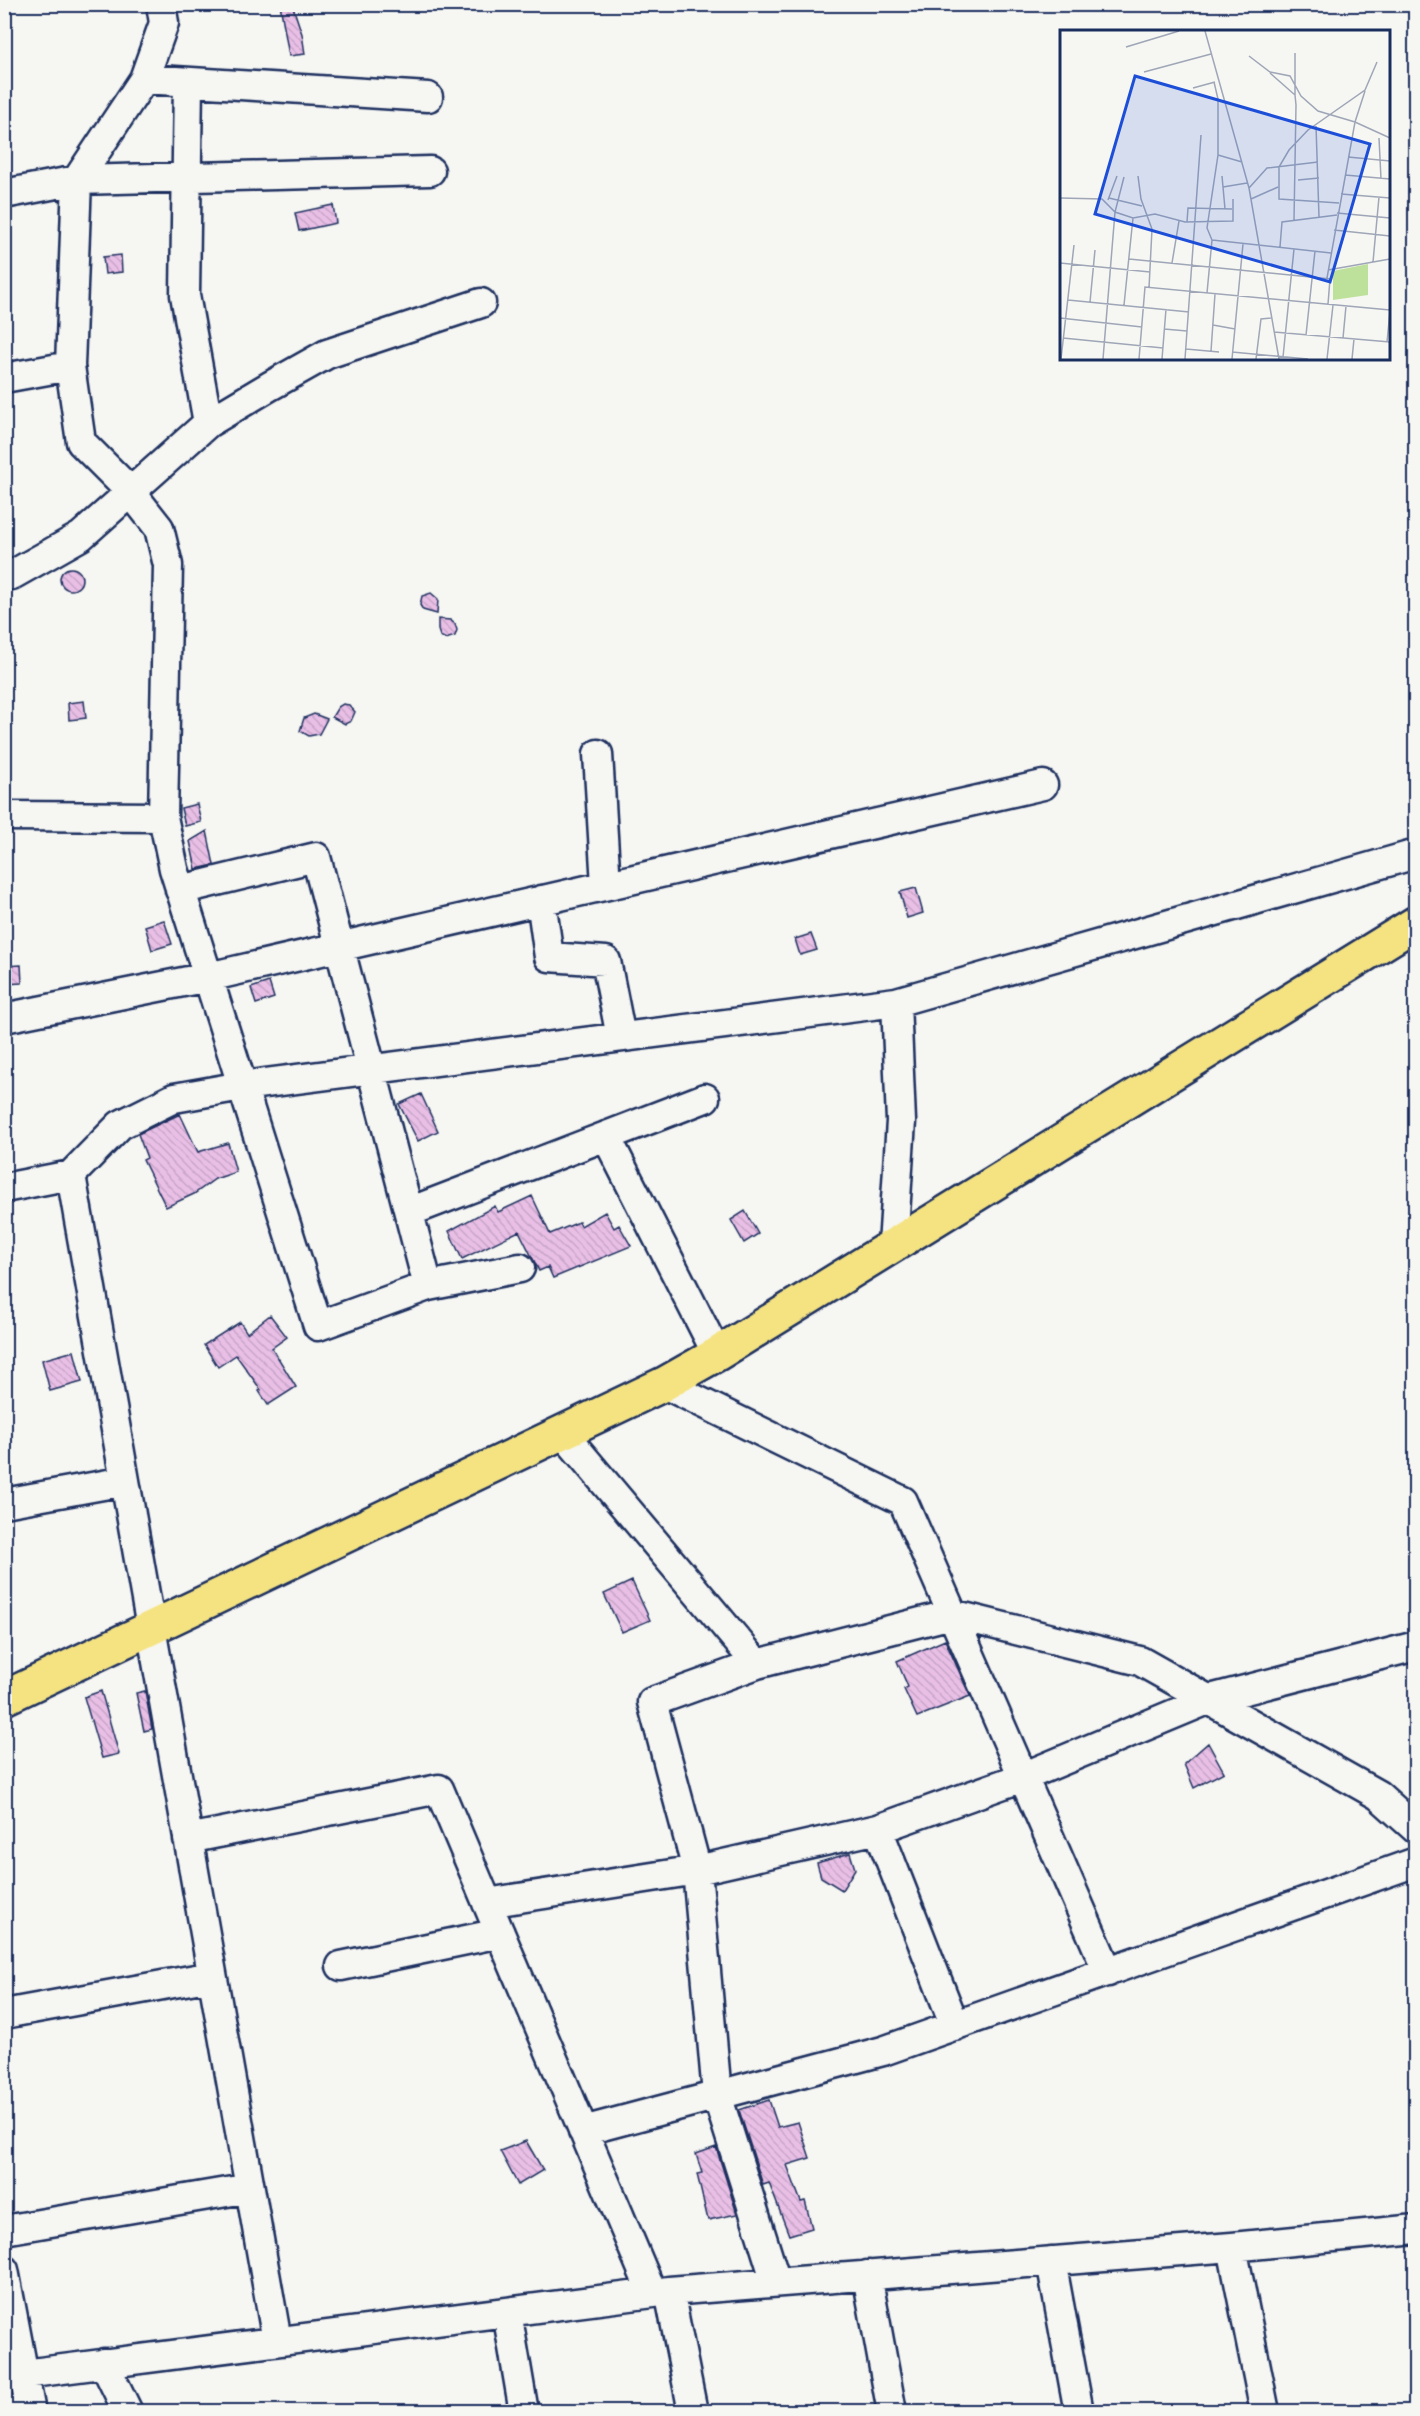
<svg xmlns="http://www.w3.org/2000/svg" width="1420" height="2416" viewBox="0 0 1420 2416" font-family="'Indie Flower',sans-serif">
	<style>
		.building { fill: url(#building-back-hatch); stroke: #1b2f5e; stroke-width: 1.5 }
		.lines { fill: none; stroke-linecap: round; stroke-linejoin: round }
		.minor-casing { stroke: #1b2f5e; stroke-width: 33 }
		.major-casing { stroke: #1b2f5e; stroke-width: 38 }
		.minor { stroke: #f6f6f2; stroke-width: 28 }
		.major { stroke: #f5e382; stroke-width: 33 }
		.inset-road { fill: none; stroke: #9ea6b7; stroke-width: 1.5 }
		.view { fill: #1d4ed8; fill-opacity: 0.15; stroke: #1d4ed8; stroke-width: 3 }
		.inset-edge { fill: none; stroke: #1b2f5e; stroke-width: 3 }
	</style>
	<defs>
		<pattern id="building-back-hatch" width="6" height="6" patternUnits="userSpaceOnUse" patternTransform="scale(1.5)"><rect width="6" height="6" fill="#e9bfe6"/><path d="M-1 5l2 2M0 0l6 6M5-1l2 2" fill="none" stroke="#c7a4c8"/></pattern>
	</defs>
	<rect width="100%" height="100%" fill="#f6f6f2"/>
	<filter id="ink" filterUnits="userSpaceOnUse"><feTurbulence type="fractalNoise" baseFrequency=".0167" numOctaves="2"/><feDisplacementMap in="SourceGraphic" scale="12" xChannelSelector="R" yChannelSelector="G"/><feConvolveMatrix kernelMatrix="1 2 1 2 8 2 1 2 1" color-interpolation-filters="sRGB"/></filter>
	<g filter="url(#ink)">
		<path class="building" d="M 280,4 L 292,4 L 302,34 L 305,54 L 289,56 Z
			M 333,205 L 336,223 L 299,231 L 295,213 Z
			M 121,255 L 122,272 L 105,274 L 103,257 Z
			M60 579a11 11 0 1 1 22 0a11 11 0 1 1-22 0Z
			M 431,593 L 438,599 L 437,614 L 423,610 L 420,605 L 422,596 Z
			M 438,619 L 450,620 L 455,624 L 457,630 L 455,636 L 446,639 L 440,636 L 438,630 Z
			M 84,701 L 86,718 L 69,720 L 68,703 Z
			M 343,704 L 349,705 L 355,712 L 351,721 L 345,724 L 332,717 L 338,707 Z
			M 314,714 L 327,719 L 319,734 L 309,736 L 300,731 L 304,718 Z
			M 197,804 L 201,822 L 185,826 L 181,808 Z
			M 207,831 L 214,865 L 196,869 L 190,841 Z
			M 916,888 L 923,913 L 907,918 L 900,892 Z
			M 164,920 L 172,944 L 152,950 L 145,926 Z
			M 811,934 L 817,950 L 800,955 L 795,939 Z
			M 21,965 L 22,983 L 4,984 L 4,966 Z
			M 269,982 L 274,998 L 256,1004 L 251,988 Z
			M 421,1094 L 438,1131 L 418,1141 L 399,1104 Z
			M 180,1114 L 198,1152 L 228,1143 L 236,1172 L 215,1179 L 194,1194 L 166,1207 L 143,1160 L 147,1158 L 138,1134 Z
			M 532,1196 L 550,1234 L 579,1222 L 581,1226 L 605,1212 L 614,1228 L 619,1225 L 631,1246 L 553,1278 L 548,1267 L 539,1271 L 519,1231 L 462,1259 L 449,1231 L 495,1206 L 498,1212 Z
			M 745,1211 L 758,1234 L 744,1243 L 731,1220 Z
			M 270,1315 L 287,1337 L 272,1348 L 296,1387 L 268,1405 L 259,1391 L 261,1390 L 236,1355 L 218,1367 L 204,1345 L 240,1322 L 247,1333 Z
			M 74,1351 L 82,1382 L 50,1391 L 42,1360 Z
			M 632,1581 L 650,1620 L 622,1632 L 604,1594 Z
			M 945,1640 L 970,1696 L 917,1717 L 904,1689 L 908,1687 L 897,1661 Z
			M 101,1691 L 119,1754 L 102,1758 L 84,1697 Z
			M 145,1691 L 152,1729 L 144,1731 L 136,1693 Z
			M 1208,1743 L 1224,1772 L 1194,1788 L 1184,1764 Z
			M 850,1853 L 855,1869 L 842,1890 L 821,1877 L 817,1863 Z
			M 769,2100 L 778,2127 L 798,2122 L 810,2158 L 787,2165 L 801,2202 L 805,2201 L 812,2228 L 789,2235 L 769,2183 L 763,2185 L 739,2110 Z
			M 526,2141 L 543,2170 L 518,2185 L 500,2151 Z
			M 716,2147 L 737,2214 L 708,2220 L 697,2174 L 702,2173 L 696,2154 Z"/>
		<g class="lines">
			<defs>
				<path id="minor" d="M 161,4 L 164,23 L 144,79 L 77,180 L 70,366 L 81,442 L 130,491 L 159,528 L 168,565 L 163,817 L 174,869 L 318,1326 L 428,1286 L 520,1268
					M 144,79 L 428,97
					M 188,82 L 185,295 L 208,423
					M 4,194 L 77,180 L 430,171
					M 4,378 L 70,366
					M 4,576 L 12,575 L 81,536 L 208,423 L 270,386 L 327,354 L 481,303
					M 598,754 L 606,885
					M 4,816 L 163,817
					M 180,890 L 316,857 L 428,1286
					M 541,900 L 549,957 L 606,961 L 621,1037
					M 4,1018 L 208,977 L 1043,785
					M 606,1136 L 717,1354
					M 71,1175 L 277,2341
					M 4,1188 L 71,1175 L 120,1125 L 174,1098 L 242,1086 L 896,1002 L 1416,854
					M 409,1212 L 705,1098
					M 893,1246 L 901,1121 L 896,1002
					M 664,1384 L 903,1501 L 1108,1972
					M 563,1433 L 757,1664
					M 4,1503 L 125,1481
					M 878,1829 L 955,2026
					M 188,1839 L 439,1789 L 652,2293
					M 487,1903 L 697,1870 L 878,1829 L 1023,1777 L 1210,1699 L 1416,1646
					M 341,1966 L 500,1933
					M 4,2014 L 212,1976
					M 583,2131 L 883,2051 L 1416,1862
					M 4,2230 L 250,2188
					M 1232,2247 L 1265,2412
					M 1051,2261 L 1079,2412
					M 4,2270 L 30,2407 L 9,2412
					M 867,2275 L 892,2412
					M 776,2282 L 717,2095 L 697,1870 L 652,1702 L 757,1664 L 952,1614 L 1140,1661 L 1378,1795 L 1416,1829
					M 669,2291 L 693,2412
					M 507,2312 L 524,2412
					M 104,2363 L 128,2412
					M 24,2374 L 669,2291 L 1232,2247 L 1416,2229"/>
				<path id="major" d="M 4,1698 L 664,1384 L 717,1354 L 1416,923"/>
			</defs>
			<use href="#minor" class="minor-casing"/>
			<use href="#major" class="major-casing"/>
			<use href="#minor" class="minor"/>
			<use href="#major" class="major"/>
		</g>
	</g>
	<g transform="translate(1060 30)">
		<rect width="330" height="330" fill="#f6f6f2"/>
		<path d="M 308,234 L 308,265 L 273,270 L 273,241 Z" fill="#bde09a"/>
		<path class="inset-road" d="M 145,1 L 189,158 L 219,329M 66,17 L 119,1M 189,26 L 210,42 L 230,46 L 241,66 L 258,81 L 295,92 L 330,108M 84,42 L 151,24M 210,43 L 235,65 L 236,75 L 234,190M 133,58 L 155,52M 235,65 L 235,23M 256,96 L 259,187M 319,108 L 321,149M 158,125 L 182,132M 288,127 L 330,131M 285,145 L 330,149M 78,146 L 81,169 L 92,199 L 89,258M 162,146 L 165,179M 238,150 L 259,148M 163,157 L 187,153M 189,158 L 207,138 L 258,132M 281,164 L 330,168M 0,168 L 42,169 L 55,182 L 73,188 L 95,184 L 125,192 L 173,191 L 173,169M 49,168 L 82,176M 191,169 L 218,157M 48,170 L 57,146M 279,173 L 219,169 L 219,137 L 229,120 L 248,100 L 305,60 L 317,32M 277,183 L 330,188M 127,192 L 128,178 L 172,179M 274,200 L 330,206M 152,210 L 271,223M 220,217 L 222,192 L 277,185M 69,229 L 270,249 L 268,274M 313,232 L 319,167M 0,233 L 90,242M 112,233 L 119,191M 268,240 L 330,229M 267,248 L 295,92 L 305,61M 147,263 L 152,210 L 147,198 L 158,125 L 158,69 L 154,52M 8,270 L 129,282M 30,272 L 35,220M 64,275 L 73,188M 0,288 L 82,297M 153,295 L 175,299M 104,299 L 127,301M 214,302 L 330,312M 246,305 L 255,221M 3,308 L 103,318M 283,308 L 286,276M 327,312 L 330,281M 126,319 L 159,322M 151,321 L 155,264M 172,322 L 248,329M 223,327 L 234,219M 1,329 L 14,215M 43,329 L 55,182 L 64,147M 79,329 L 85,257 L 330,280M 102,329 L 106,279M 125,329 L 141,105M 172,329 L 183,214M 196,329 L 201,289 L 211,288M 267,329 L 273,275M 292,329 L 294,309"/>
		<path class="view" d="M 75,46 L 310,114 L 270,252 L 35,184 Z"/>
		<rect width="330" height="330" class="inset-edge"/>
	</g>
	<rect width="1420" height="2416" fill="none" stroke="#f6f6f2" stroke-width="24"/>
	<rect x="12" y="12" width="1396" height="2392" fill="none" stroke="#1b2f5e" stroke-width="2" filter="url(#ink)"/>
</svg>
